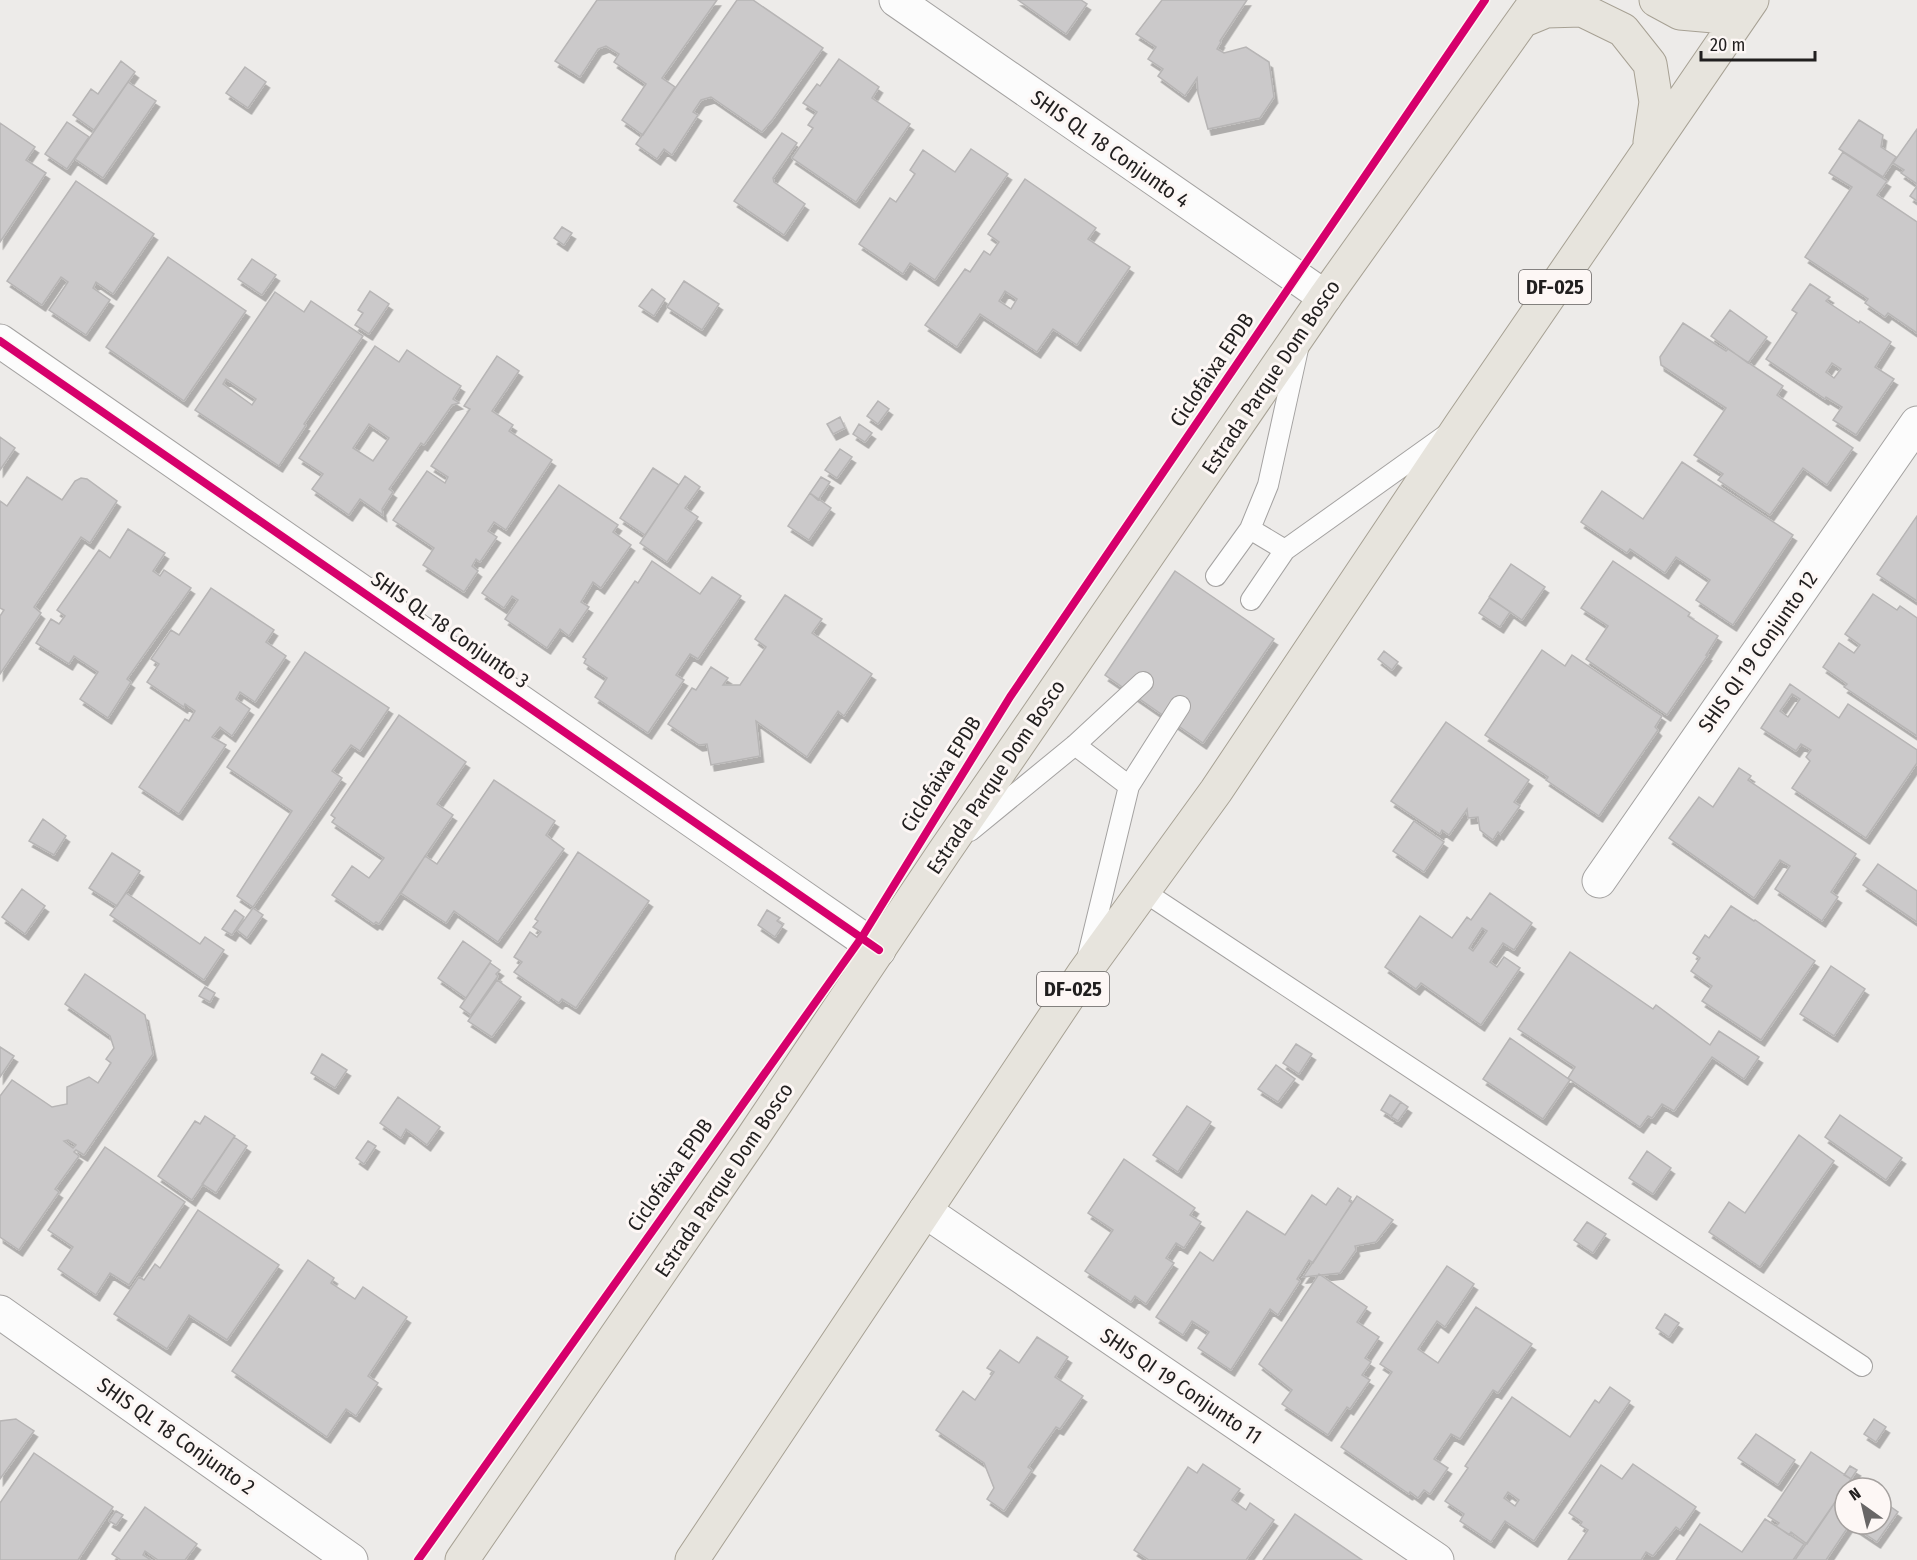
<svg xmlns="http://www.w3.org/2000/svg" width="1917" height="1560" viewBox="0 0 1917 1560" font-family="'Fira Sans Condensed',sans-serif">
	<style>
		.building { fill: #cbc9ca; stroke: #b7b5b5; stroke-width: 1.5; fill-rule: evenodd; filter: url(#shadow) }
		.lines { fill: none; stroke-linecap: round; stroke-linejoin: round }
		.lane-casing { stroke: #a4a2a1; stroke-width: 22 }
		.street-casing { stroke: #a4a2a1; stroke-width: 35 }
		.primary-casing { stroke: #a7a194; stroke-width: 35 }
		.lane { stroke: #fcfcfc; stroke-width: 20 }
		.street { stroke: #fcfcfc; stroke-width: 33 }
		.primary { stroke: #e7e4dd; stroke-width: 33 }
		.cycleway-casing { stroke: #fdf7f5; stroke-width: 11 }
		.cycleway { stroke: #d6006c; stroke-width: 8 }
		.labels { text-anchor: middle; stroke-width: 6; stroke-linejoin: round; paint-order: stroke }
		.shield { fill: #fdf7f5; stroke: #63605f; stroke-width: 1.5 }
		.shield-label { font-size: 20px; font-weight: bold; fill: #211f1f }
		.street-label { font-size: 21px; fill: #211f1f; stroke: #fdf7f5 }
	</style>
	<defs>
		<filter id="shadow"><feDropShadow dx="3.5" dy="6" stdDeviation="0" flood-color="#0004"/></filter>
	</defs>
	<rect width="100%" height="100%" fill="#edebe9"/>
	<path class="building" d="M 597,0 L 717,0 L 662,78 L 675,87 L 643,135 L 622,120 L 646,84 L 614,62 L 619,54 L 606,46 L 598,49 L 580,77 L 555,61 Z
		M 737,0 L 753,0 L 823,48 L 773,119 L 762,132 L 711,97 L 701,100 L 693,112 L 698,115 L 672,155 L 664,149 L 657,159 L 636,144 Z
		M 1018,0 L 1081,0 L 1087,4 L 1066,34 Z
		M 1162,0 L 1247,0 L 1220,41 L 1221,42 L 1217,49 L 1224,53 L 1246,47 L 1269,62 L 1274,97 L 1260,118 L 1208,129 L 1198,93 L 1197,78 L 1185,96 L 1158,76 L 1163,69 L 1148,59 L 1156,47 L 1136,34 Z
		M 839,59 L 879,87 L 872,98 L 910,124 L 856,202 L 792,158 L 813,128 L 808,125 L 817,112 L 803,103 L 817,84 L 820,86 Z
		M 121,61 L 135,72 L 94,130 L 73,115 L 91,89 L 98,94 Z
		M 245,67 L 266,82 L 248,108 L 226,93 Z
		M 128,82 L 156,101 L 103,178 L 75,159 Z
		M 1859,120 L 1883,135 L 1881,147 L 1896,157 L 1883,177 L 1839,149 Z
		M 67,122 L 89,137 L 67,169 L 45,154 Z
		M 0,123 L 35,147 L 26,160 L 46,173 L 0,242 Z
		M 1917,129 L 1917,184 L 1901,173 L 1904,170 L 1893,163 Z
		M 782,133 L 797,143 L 773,178 L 774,182 L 805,204 L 784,235 L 734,201 Z
		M 971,149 L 1008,174 L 935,280 L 910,263 L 903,274 L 859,244 L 890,198 L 896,202 L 915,174 L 910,170 L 923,150 L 955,172 Z
		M 1843,152 L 1887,181 L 1877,195 L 1917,222 L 1917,333 L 1888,313 L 1885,317 L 1865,303 L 1868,299 L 1805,257 L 1852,187 L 1829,173 Z
		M 1025,179 L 1096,228 L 1088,239 L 1130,267 L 1077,345 L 1053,329 L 1037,352 L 980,314 L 957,347 L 925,325 L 965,269 L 970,272 L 984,251 L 990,255 L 999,242 L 988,234 ZM 1005,291 L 1017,299 L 1011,309 L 999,301 Z
		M 76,181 L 154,234 L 113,294 L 96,282 L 93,288 L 110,300 L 86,335 L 49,310 L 68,282 L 61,277 L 42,305 L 7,281 Z
		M 1917,186 L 1917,201 L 1910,196 Z
		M 562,227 L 572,233 L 564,245 L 554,238 Z
		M 168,257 L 246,311 L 184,401 L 106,347 Z
		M 252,259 L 276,275 L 262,295 L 238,279 Z
		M 684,281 L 719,304 L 702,330 L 667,307 Z
		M 1810,284 L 1830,297 L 1826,301 L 1859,323 L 1860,321 L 1891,342 L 1875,367 L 1894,379 L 1856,435 L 1833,420 L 1842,407 L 1826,397 L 1825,399 L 1766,359 L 1797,313 L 1792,310 ZM 1832,363 L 1841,369 L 1834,378 L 1826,372 Z
		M 652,289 L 665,299 L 654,316 L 639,306 Z
		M 370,291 L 389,304 L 369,334 L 355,325 L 363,313 L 358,310 Z
		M 275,292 L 304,312 L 311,301 L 363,336 L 304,424 L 306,425 L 279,466 L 195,410 ZM 226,379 L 256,399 L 252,405 L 223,384 Z
		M 1730,310 L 1767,337 L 1748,363 L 1711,336 Z
		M 1683,323 L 1726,351 L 1728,349 L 1783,386 L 1777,395 L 1853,448 L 1827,485 L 1803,468 L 1770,515 L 1718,480 L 1723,474 L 1694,455 L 1726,408 L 1661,365 L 1660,357 Z
		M 375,346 L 399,362 L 407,350 L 444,375 L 461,386 L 453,399 L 459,403 L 452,405 L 424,445 L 421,443 L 389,489 L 393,492 L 382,509 L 383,515 L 360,499 L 349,515 L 312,489 L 323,474 L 299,458 ZM 369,424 L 389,438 L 373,461 L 353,448 Z
		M 497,356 L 519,371 L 492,411 L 513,425 L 509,431 L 552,460 L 506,530 L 494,522 L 488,531 L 497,537 L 480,562 L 476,559 L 472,566 L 478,571 L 464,592 L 423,565 L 434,548 L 393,520 L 427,471 L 445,483 L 448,477 L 431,466 L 470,409 L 464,406 Z
		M 878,401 L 889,409 L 878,424 L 867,416 Z
		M 840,417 L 845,428 L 833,434 L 827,424 Z
		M 859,424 L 872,433 L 865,442 L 853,434 Z
		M 0,437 L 15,448 L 0,470 Z
		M 840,449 L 852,457 L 837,478 L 825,470 Z
		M 1682,462 L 1793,535 L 1733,625 L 1696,600 L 1710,580 L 1676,557 L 1665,573 L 1630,549 L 1627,553 L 1581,522 L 1602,491 L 1643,519 Z
		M 653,468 L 679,485 L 645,535 L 620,518 Z
		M 685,476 L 700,487 L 685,508 L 698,517 L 667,562 L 640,543 Z
		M 27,477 L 62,500 L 75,481 L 81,478 L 87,479 L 117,501 L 90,543 L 81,537 L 34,607 L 41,613 L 0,674 L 0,616 L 4,610 L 0,608 L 0,501 L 7,506 Z
		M 821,477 L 830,482 L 818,500 L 810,493 Z
		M 559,485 L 618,525 L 613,532 L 631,545 L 601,588 L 593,582 L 581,602 L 589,607 L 569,636 L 560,629 L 547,648 L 505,619 L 518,600 L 512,596 L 504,608 L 482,593 Z
		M 810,493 L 831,508 L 809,540 L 788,526 Z
		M 1917,516 L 1917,601 L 1877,574 Z
		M 128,529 L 165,553 L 153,571 L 160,576 L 164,570 L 191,588 L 127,679 L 131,682 L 108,718 L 80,699 L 98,672 L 74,656 L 69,664 L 36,643 L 51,619 L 59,624 L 65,616 L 57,610 L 99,550 L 110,558 Z
		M 652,561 L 700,594 L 712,577 L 741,596 L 698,659 L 690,654 L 676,675 L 684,680 L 648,733 L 595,697 L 607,678 L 584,663 L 586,659 L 583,657 L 635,581 L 638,583 Z
		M 1613,561 L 1690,613 L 1688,616 L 1718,636 L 1706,655 L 1708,655 L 1667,715 L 1586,659 L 1608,626 L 1581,608 Z
		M 1511,564 L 1545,587 L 1522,620 L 1489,597 Z
		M 1175,571 L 1274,639 L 1203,743 L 1105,675 Z
		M 211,588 L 274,630 L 266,642 L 286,656 L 255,702 L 240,692 L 236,699 L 250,709 L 232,736 L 220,727 L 212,737 L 226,745 L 179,814 L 139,787 L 185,719 L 189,721 L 195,711 L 185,704 L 184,707 L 147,682 L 159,664 L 151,659 L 171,630 L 179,635 Z
		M 1873,594 L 1897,610 L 1900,606 L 1917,618 L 1917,736 L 1844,687 L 1847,684 L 1823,667 L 1839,643 L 1854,653 L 1860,645 L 1845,634 Z
		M 785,595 L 822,619 L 812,633 L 872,674 L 844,716 L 838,711 L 807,757 L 756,721 L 760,756 L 711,765 L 707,744 L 699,745 L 668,724 L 692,688 L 696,690 L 711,667 L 728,678 L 723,685 L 740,685 L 766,647 L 755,639 Z
		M 1489,598 L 1510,612 L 1500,627 L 1479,613 Z
		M 1542,650 L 1565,666 L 1572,655 L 1662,716 L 1655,727 L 1658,730 L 1599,816 L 1546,780 L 1548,777 L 1485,735 Z
		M 1384,651 L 1398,662 L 1392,670 L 1378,659 Z
		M 305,652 L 389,708 L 360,751 L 351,745 L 332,771 L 342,778 L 253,907 L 237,896 L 292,811 L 227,767 Z
		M 1790,684 L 1839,718 L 1848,704 L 1917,750 L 1917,763 L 1866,838 L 1792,788 L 1810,761 L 1806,757 L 1811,750 L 1801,744 L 1796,751 L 1761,728 ZM 1792,694 L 1800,699 L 1788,717 L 1780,711 Z
		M 399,715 L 466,762 L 437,804 L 453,815 L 379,924 L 376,922 L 374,924 L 332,895 L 352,866 L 369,878 L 384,858 L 332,822 L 335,818 L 331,815 Z
		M 1446,722 L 1529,780 L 1514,802 L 1520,806 L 1500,834 L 1498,832 L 1493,840 L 1480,830 L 1478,817 L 1468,818 L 1467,809 L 1449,835 L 1442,830 L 1440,834 L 1391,801 Z
		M 1739,768 L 1751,776 L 1748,780 L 1856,854 L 1831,892 L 1838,897 L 1822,921 L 1775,889 L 1790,866 L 1780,860 L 1754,898 L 1669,838 L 1699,797 L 1713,807 Z
		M 494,780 L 555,821 L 546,835 L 564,849 L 498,942 L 454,911 L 446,923 L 401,893 L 425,856 L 437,864 Z
		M 43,819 L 66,836 L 54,855 L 29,841 Z
		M 1414,821 L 1444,842 L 1424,872 L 1393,851 Z
		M 578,852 L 649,901 L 576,1008 L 562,999 L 559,1003 L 514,972 L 522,962 L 514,957 L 530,932 L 537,937 L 541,932 L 533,927 L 538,921 L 535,919 Z
		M 112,853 L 140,871 L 117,906 L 89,888 Z
		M 1878,864 L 1917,891 L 1917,922 L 1863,885 Z
		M 22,889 L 45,906 L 25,934 L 2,917 Z
		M 126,893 L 200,944 L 205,937 L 224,950 L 204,980 L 110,915 Z
		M 1490,893 L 1532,923 L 1514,950 L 1503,943 L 1490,962 L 1497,967 L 1504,957 L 1520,968 L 1481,1025 L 1421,983 L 1416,989 L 1385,967 L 1420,916 L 1452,938 L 1467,917 L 1471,920 ZM 1482,928 L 1487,931 L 1473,951 L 1469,948 Z
		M 1731,906 L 1754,921 L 1755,920 L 1815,961 L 1761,1040 L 1702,1001 L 1712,986 L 1691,971 L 1700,958 L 1693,953 L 1705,935 L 1709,938 Z
		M 253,908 L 263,915 L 247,938 L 237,930 Z
		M 235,910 L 244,917 L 232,935 L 222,929 Z
		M 767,910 L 780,918 L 777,921 L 783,925 L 775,937 L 758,925 Z
		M 463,941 L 491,961 L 466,998 L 438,978 Z
		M 1570,952 L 1653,1009 L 1656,1005 L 1710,1045 L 1719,1031 L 1759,1057 L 1744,1079 L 1712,1057 L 1674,1111 L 1662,1104 L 1652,1118 L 1648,1116 L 1640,1127 L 1568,1078 L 1575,1067 L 1518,1029 Z
		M 490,963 L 500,970 L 496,974 L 498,976 L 471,1015 L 460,1007 Z
		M 1831,966 L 1865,989 L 1834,1036 L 1800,1014 Z
		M 85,974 L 145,1015 L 153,1054 L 84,1155 L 76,1150 L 74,1152 L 79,1156 L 55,1189 L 59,1192 L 19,1250 L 0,1237 L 0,1096 L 12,1080 L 52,1107 L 67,1104 L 67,1087 L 89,1077 L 98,1083 L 111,1063 L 106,1059 L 114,1048 L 110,1036 L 65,1004 ZM 68,1140 L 76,1145 L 73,1148 L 64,1141 Z
		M 497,980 L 521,997 L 492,1037 L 468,1021 Z
		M 205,987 L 215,993 L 210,1002 L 199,996 Z
		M 1510,1038 L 1570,1080 L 1543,1119 L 1483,1079 Z
		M 1296,1044 L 1312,1054 L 1299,1074 L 1283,1063 Z
		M 0,1047 L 14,1056 L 0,1077 Z
		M 322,1054 L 347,1070 L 335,1088 L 311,1073 Z
		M 1276,1065 L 1295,1079 L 1278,1102 L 1258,1089 Z
		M 1390,1095 L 1401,1102 L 1391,1116 L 1381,1110 Z
		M 398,1097 L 440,1127 L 427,1145 L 406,1129 L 401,1138 L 380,1123 Z
		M 1401,1102 L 1408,1107 L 1398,1121 L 1391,1117 Z
		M 1187,1106 L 1211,1122 L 1178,1172 L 1153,1155 Z
		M 1840,1115 L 1902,1158 L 1886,1180 L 1825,1137 Z
		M 205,1116 L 235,1136 L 192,1200 L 158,1176 L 195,1121 L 200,1124 Z
		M 1799,1135 L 1834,1161 L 1760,1267 L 1709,1232 L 1729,1202 L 1745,1213 Z
		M 234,1137 L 247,1146 L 216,1193 L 202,1184 Z
		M 368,1141 L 376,1146 L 364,1164 L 356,1158 Z
		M 105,1147 L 185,1202 L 129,1285 L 110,1273 L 96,1295 L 58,1269 L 73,1247 L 48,1230 Z
		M 1647,1151 L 1671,1168 L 1653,1194 L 1629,1178 Z
		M 1124,1159 L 1195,1208 L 1190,1215 L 1201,1222 L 1184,1248 L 1176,1243 L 1166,1258 L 1174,1263 L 1146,1304 L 1135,1296 L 1131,1302 L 1085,1271 L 1113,1230 L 1088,1213 Z
		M 1338,1188 L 1351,1197 L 1349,1201 L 1352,1203 L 1313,1263 L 1309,1260 L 1297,1279 L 1300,1281 L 1278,1315 L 1270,1309 L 1231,1370 L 1198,1348 L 1209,1332 L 1192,1321 L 1183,1335 L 1156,1317 L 1200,1252 L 1213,1261 L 1247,1211 L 1285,1235 L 1312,1195 L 1326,1205 Z
		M 1357,1196 L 1393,1220 L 1376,1242 L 1355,1246 L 1356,1250 L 1340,1273 L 1303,1277 Z
		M 198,1210 L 279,1265 L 227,1340 L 189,1315 L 167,1349 L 114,1314 L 139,1277 L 144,1280 L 155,1264 L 160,1268 Z
		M 1587,1222 L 1606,1234 L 1593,1253 L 1574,1240 Z
		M 308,1260 L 334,1278 L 331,1283 L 355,1299 L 363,1287 L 407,1317 L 368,1376 L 378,1383 L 356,1416 L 346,1409 L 327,1437 L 232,1371 Z
		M 1447,1266 L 1474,1284 L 1445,1327 L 1437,1321 L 1418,1349 L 1438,1363 L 1476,1307 L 1532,1344 L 1498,1393 L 1493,1390 L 1460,1439 L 1451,1434 L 1434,1459 L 1448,1468 L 1430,1494 L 1424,1490 L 1418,1498 L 1410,1492 L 1409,1494 L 1341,1447 L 1392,1372 L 1380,1364 Z
		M 1319,1274 L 1367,1307 L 1357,1322 L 1379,1337 L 1365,1358 L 1371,1362 L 1362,1375 L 1370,1380 L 1350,1409 L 1347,1407 L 1328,1435 L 1282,1404 L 1292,1390 L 1259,1364 Z
		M 1665,1314 L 1679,1323 L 1669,1337 L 1656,1328 Z
		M 1037,1337 L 1068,1357 L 1055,1377 L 1083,1396 L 1060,1429 L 1056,1427 L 1028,1467 L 1032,1470 L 1004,1511 L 987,1499 L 994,1488 L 984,1463 L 936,1430 L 963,1391 L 975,1400 L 994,1372 L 987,1368 L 1000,1350 L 1019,1363 Z
		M 1610,1387 L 1630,1401 L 1534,1541 L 1505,1521 L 1491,1542 L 1460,1521 L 1464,1514 L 1445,1501 L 1468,1468 L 1465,1466 L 1512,1397 L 1570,1437 L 1595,1400 L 1599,1403 ZM 1508,1492 L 1519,1500 L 1515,1506 L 1504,1498 Z
		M 16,1419 L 34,1431 L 0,1479 L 0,1421 Z
		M 1874,1419 L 1886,1427 L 1876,1442 L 1864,1434 Z
		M 1756,1434 L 1795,1460 L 1778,1485 L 1738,1458 Z
		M 1811,1452 L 1851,1479 L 1807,1544 L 1791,1532 L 1789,1535 L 1776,1526 L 1779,1523 L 1768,1516 Z
		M 34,1453 L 113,1507 L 78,1560 L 0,1560 L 0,1503 Z
		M 1203,1464 L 1240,1489 L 1232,1500 L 1246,1510 L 1250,1503 L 1274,1520 L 1246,1560 L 1149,1560 L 1134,1550 L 1188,1467 L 1197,1473 Z
		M 1633,1464 L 1696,1507 L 1680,1530 L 1676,1527 L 1653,1556 L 1646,1552 L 1641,1560 L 1568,1560 L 1588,1530 L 1580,1525 L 1582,1522 L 1569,1513 L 1601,1465 L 1622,1479 Z
		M 1850,1466 L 1857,1470 L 1851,1479 L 1844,1475 Z
		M 1851,1479 L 1864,1488 L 1845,1488 L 1845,1524 L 1881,1524 L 1881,1500 L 1898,1512 L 1877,1542 L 1850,1524 L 1826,1560 L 1795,1560 Z
		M 145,1507 L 197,1544 L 185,1560 L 158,1560 L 145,1551 L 143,1555 L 151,1560 L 121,1560 L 112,1554 Z
		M 116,1511 L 123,1515 L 116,1525 L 109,1521 Z
		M 1295,1514 L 1362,1560 L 1263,1560 Z
		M 1765,1519 L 1804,1544 L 1793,1560 L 1676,1560 L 1700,1524 L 1742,1552 Z"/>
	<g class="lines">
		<defs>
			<path id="lane" d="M 1250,529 L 1285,550
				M 1216,576 L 1250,529 L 1268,485 L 1298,349
				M 1251,600 L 1285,550 L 1446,435
				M 1075,745 L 1129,786
				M 970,831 L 1075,745 L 1143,682
				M 1143,891 L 1862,1366
				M 1088,955 L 1129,786 L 1180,706"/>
			<path id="street" d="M 896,0 L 1325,297
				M 0,341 L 879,950
				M 1599,881 L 1917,423
				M 925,1211 L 1437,1560
				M 0,1312 L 351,1560"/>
			<path id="primary" d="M 1656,0 L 1680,13 L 1714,16 L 1749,0
				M 1524,20 L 1546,11 L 1582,10 L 1623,30 L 1650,64 L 1656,102 L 1650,142
				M 462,1560 L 753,1137 L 944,852 L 1325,297 L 1537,0
				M 692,1560 L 1084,973 L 1216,791 L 1462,423 L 1752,0"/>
		</defs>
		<use href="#lane" class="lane-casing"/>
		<use href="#street" class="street-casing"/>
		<use href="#primary" class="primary-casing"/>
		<use href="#lane" class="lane"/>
		<use href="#street" class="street"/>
		<use href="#primary" class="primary"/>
		<defs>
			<path id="cycleway" d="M 0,341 L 879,950
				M 418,1560 L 862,937 L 1010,697 L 1485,0"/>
		</defs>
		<use href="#cycleway" class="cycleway-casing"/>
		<use href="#cycleway" class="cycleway"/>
	</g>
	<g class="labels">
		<g class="shield">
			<rect x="1519" y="270" width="72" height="34" rx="4.5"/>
			<rect x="1037" y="972" width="72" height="34" rx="4.5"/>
		</g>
		<g class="shield-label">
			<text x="1555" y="294">DF-025</text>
			<text x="1073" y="996">DF-025</text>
		</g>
		<g class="street-label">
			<text transform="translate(1110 149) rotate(35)" y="7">SHIS QL 18 Conjunto 4</text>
			<text transform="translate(1212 370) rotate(-56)" y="7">Ciclofaixa EPDB</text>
			<text transform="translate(1271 377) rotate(-56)" y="7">Estrada Parque Dom Bosco</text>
			<text transform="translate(450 630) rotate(35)" y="7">SHIS QL 18 Conjunto 3</text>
			<text transform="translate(1758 652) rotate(-55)" y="7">SHIS QI 19 Conjunto 12</text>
			<text transform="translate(941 774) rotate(-58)" y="7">Ciclofaixa EPDB</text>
			<text transform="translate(996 777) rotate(-56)" y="7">Estrada Parque Dom Bosco</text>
			<text transform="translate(670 1175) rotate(-55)" y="7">Ciclofaixa EPDB</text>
			<text transform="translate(724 1180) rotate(-56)" y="7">Estrada Parque Dom Bosco</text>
			<text transform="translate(1181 1386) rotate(34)" y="7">SHIS QI 19 Conjunto 11</text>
			<text transform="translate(176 1436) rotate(35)" y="7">SHIS QL 18 Conjunto 2</text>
		</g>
	</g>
	<g transform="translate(1863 1506) rotate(326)"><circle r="28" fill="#fdf7f5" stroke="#a5a19f" stroke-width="1.5"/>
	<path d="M0-4.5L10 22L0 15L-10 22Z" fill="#686666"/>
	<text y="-9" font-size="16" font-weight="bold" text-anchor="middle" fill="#211f1f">N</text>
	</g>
	<path d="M1701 51v9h114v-9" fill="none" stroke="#211f1f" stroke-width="3"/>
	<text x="1710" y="51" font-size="18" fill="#211f1f" stroke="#fdf7f5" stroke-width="4.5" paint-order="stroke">20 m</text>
</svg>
